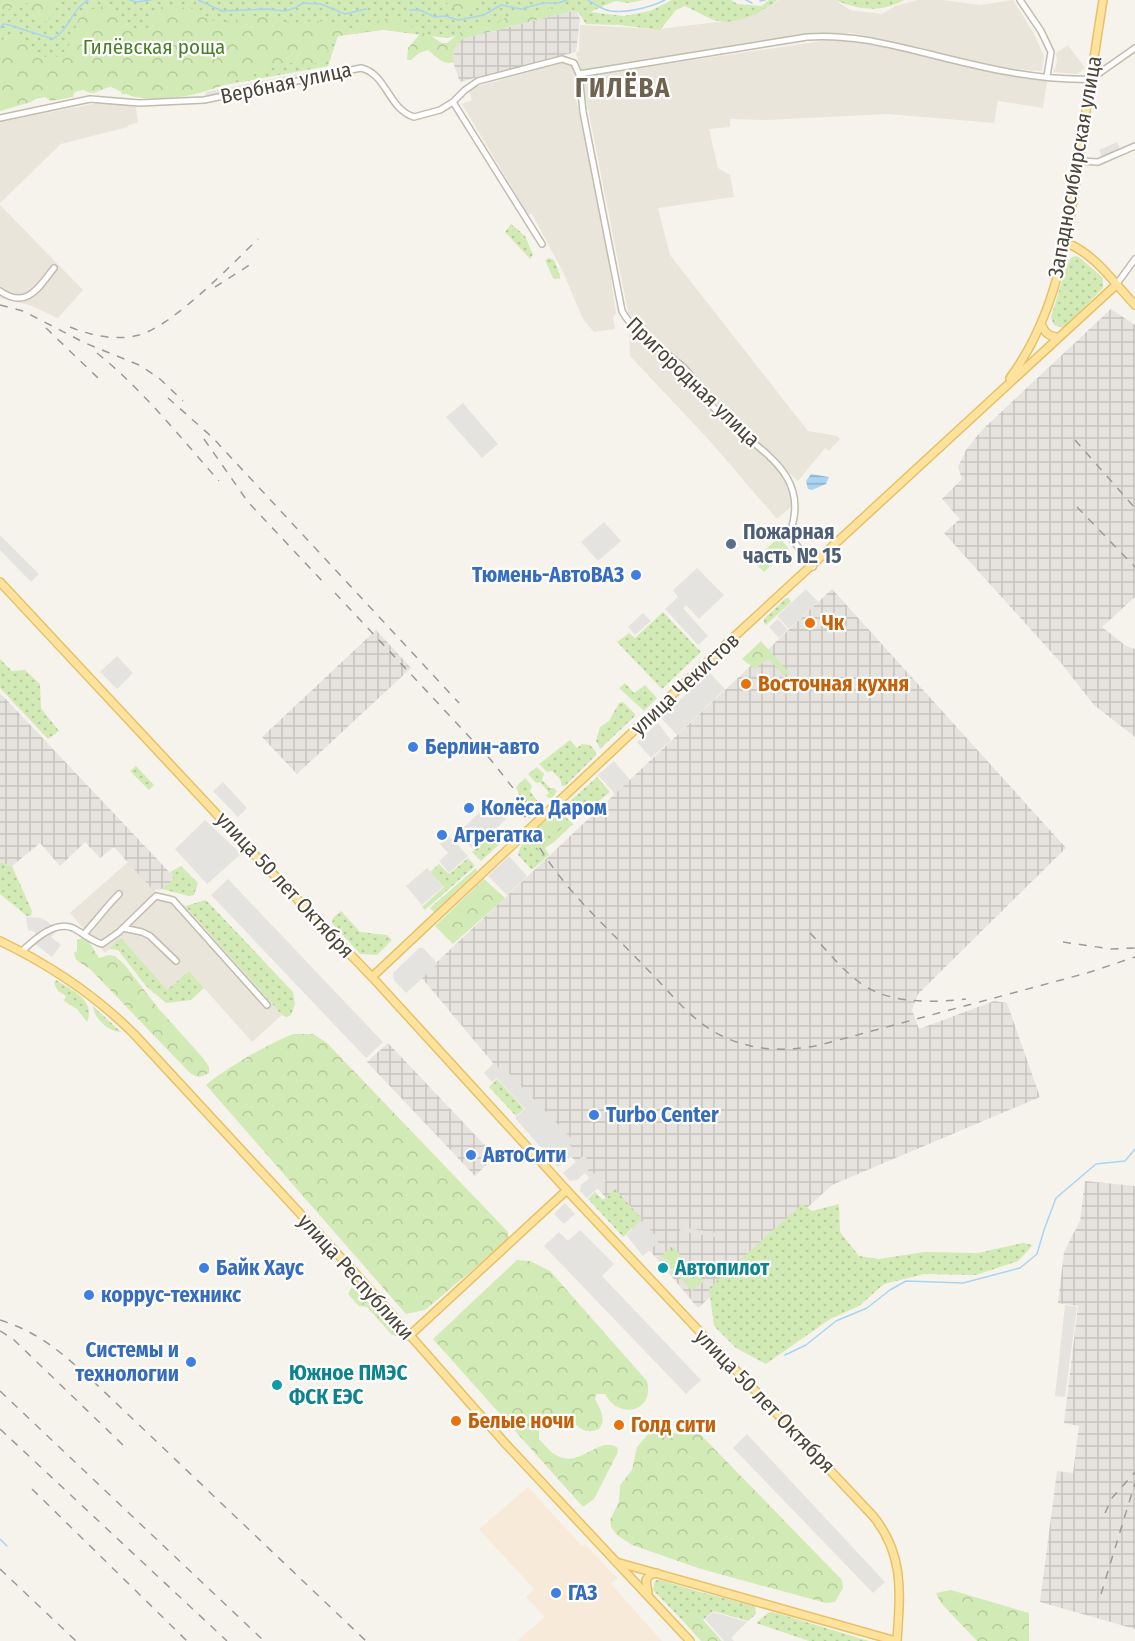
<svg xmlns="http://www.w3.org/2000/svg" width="1135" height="1641" viewBox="0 0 1135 1641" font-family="'Fira Sans Condensed',sans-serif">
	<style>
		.residential { fill: #eae5da }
		.commercial { fill: #f7ead8 }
		.industrial { fill: url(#industrial-grid) }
		.green { fill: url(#green-dots) }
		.forest { fill: url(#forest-crowns) }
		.pitch { fill: #d2eab5 }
		.parking { fill: #e5e3e0 }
		.water { fill: url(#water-rules) }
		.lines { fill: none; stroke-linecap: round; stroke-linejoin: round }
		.stream { stroke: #a9d4f2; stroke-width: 1.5 }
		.minor-casing { stroke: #c2bbae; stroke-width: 8 }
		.major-casing { stroke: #e6c16a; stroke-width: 10 }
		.minor { stroke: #fff; stroke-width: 5 }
		.major { stroke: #ffe39c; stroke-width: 7 }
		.rail { stroke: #9a9a9a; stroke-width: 1.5; stroke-dasharray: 8 8; stroke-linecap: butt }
		.service-dot { fill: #5c6f8a; stroke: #fff; stroke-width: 2 }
		.shop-dot { fill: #3f7fe0; stroke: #fff; stroke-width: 2 }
		.food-dot { fill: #e8710a; stroke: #fff; stroke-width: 2 }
		.culture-dot { fill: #0f9aa8; stroke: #fff; stroke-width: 2 }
		.labels { text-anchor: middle; stroke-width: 4.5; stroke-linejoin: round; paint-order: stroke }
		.park-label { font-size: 21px; fill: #4a7f2a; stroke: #fff }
		.street-label { font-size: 21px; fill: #4b4439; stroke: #fff }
		.service-label { font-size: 21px; font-weight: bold; fill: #4e5e75; stroke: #fff; text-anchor: start }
		.shop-label { font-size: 21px; font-weight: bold; fill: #366cbe; stroke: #fff; text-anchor: start }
		.food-label { font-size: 21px; font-weight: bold; fill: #c56008; stroke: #fff; text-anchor: start }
		.culture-label { font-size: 21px; font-weight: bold; fill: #0d838f; stroke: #fff; text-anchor: start }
		.district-label { font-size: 27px; font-weight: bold; letter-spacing: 1.5px; fill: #6e6250; stroke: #fff }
	</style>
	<defs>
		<pattern id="industrial-grid" width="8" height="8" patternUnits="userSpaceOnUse" patternTransform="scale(1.5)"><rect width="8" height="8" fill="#e6e2dd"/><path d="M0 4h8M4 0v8" fill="none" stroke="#c7c3be"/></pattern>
		<pattern id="green-dots" width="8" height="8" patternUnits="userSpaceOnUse" patternTransform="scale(1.5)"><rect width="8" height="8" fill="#d2eab5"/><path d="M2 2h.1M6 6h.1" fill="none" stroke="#b6ca9c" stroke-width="1.8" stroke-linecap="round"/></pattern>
		<pattern id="forest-crowns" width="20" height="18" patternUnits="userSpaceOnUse" patternTransform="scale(1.5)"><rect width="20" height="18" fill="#d2eab5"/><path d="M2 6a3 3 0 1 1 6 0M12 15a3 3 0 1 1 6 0" fill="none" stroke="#b6ca9c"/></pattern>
		<pattern id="water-rules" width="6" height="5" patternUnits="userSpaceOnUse" patternTransform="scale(1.5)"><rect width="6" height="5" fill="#a9d4f2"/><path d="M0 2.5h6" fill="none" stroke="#8caec5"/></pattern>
	</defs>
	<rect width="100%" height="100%" fill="#f6f3ec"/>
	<path class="residential" d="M 780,0 L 835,0 L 850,10 L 882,14 L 895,6 L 918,0 L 943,0 L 980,5 L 1013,0 L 1034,34 L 1044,56 L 1042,71 L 1012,69 L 852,33 L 825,33 L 581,70 L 576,53 L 579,51 L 580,25 L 658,29 L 743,19 Z
		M 829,40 L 873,43 L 973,67 L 1047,81 L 1043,108 L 998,101 L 994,123 L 887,114 L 768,120 L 730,119 L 730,127 L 709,129 L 718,168 L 730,175 L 734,197 L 658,208 L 670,255 L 808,431 L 837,436 L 840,439 L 829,451 L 825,448 L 798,481 L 718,406 L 680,358 L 668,352 L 643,327 L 640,316 L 629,317 L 583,83 L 586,82 L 585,76 Z
		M 1068,45 L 1085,68 L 1077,74 L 1054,72 L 1057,62 L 1056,53 Z
		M 563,62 L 572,65 L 576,80 L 579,97 L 576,99 L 601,211 L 616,313 L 613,317 L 615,329 L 594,332 L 583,319 L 563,272 L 532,214 L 528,215 L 462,104 L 472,100 L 469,91 L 472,88 Z
		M 98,103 L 136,107 L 138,123 L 128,125 L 128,127 L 61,144 L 0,203 L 0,122 Z
		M 0,205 L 83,290 L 58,318 L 29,305 L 0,298 Z
		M 629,332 L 641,333 L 658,352 L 673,362 L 713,410 L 779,466 L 792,493 L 793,505 L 777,519 L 709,440 L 630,356 Z
		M 128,862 L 166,902 L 184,905 L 282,1015 L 252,1042 L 189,971 L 167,990 L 121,939 L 105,953 L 70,913 Z"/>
	<path class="commercial" d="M 528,1487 L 582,1546 L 585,1544 L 617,1578 L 611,1584 L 662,1641 L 517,1641 L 545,1617 L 526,1597 L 534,1589 L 479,1529 Z"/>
	<path class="industrial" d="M 576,10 L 580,19 L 576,52 L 460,82 L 453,62 L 454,49 L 462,39 Z
		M 1111,309 L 1135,325 L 1135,597 L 1102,627 L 1126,646 L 1135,649 L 1135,737 L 1094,705 L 1061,663 L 944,533 L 960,519 L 942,499 L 962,479 L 958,467 L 966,450 L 982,430 Z
		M 832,589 L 1066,848 L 918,994 L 912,1010 L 919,1029 L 994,1001 L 1007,1003 L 1040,1097 L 832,1185 L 698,1308 L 421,977 Z
		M 376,630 L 411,668 L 297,774 L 262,737 Z
		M 0,693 L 175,878 L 162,889 L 153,890 L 114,847 L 100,858 L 85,842 L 60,866 L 40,843 L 12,866 L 0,862 Z
		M 388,1043 L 495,1156 L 475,1176 L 367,1062 Z
		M 1085,1181 L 1135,1186 L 1135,1629 L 1040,1602 L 1057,1471 L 1073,1473 L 1079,1426 L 1064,1423 L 1078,1306 L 1058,1303 L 1064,1252 L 1080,1221 Z"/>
	<path class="green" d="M 0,0 L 644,0 L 628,3 L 615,1 L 590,12 L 624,16 L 650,11 L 672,0 L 731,0 L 737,4 L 762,6 L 769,0 L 778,0 C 759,13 735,28 711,19 C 702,15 694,10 685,6 L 676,10 L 660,30 L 620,25 L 586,24 L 578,12 L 568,9 L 447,38 L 383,30 L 338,36 L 328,66 L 166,96 L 122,94 L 117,84 L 23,101 L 0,107 Z
		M 835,0 L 904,0 C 881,13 859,10 835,0 Z
		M 511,224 L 525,236 L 533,255 L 530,259 L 505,232 Z
		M 1075,256 L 1079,257 L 1103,278 L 1103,288 L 1064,328 L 1054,325 L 1051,317 L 1067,265 L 1071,258 Z
		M 549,258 L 554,260 L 560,275 L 560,279 L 553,278 L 545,260 Z
		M 786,598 L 789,598 L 791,602 L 766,625 L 764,623 L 764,619 Z
		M 663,612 L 701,652 L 662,689 L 617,642 L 629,633 L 635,638 Z
		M 0,659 L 12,671 L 25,670 L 40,684 L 41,708 L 59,731 L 48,739 L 0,688 Z
		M 625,683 L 634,693 L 645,685 L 657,698 L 644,711 L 619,688 Z
		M 623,702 L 635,714 L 635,716 L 600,749 L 596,741 L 600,727 L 609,721 L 619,703 Z
		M 570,740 L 577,748 L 582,744 L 590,745 L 596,752 L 596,755 L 565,786 L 562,786 L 560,779 L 552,771 L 547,772 L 539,764 Z
		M 136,766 L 154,785 L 149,790 L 130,771 Z
		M 537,767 L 544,774 L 542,780 L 550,788 L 554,788 L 557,791 L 551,799 L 546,796 L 549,793 L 540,782 L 536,783 L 528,774 Z
		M 597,777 L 610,792 L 587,811 L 583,807 L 577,811 L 569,802 Z
		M 525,778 L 532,786 L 530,791 L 539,803 L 544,803 L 529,819 L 516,787 Z
		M 559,810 L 573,824 L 554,842 L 545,848 L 549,855 L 532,870 L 518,855 C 521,837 546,822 559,810 Z
		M 495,831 L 499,831 L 505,837 L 504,840 L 481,861 L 472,852 Z
		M 468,858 L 475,866 L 425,910 L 422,907 L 444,887 L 430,872 L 439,864 L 449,874 Z
		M 0,862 L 12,866 L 32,911 L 31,916 L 27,916 L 0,894 Z
		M 181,866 L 198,883 L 194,895 L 189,896 L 162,889 L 175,878 L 170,872 Z
		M 476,868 L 477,871 L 434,912 L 430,908 Z
		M 206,900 L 293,992 L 295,1004 L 291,1015 L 287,1017 L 282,1015 L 185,906 Z
		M 341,911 L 360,932 L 387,935 L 392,940 L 377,955 L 360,954 L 332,923 L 333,918 Z
		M 121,938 L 167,990 L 189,971 L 204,988 L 191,1000 L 166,1003 L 146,986 L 118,950 L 109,949 Z
		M 56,980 C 72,990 96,1000 87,1022 L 77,1009 L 64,1001 L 66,996 L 58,991 L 54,983 Z
		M 93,1006 L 121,1032 C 109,1032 94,1019 93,1006 Z
		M 497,1079 L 524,1109 L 516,1116 L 489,1087 Z
		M 615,1189 L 642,1219 L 623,1237 L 588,1199 L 595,1192 L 603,1200 Z
		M 802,1204 L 812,1211 L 839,1204 L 840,1232 L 859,1256 L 879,1259 L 924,1252 L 978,1253 L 1023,1243 L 1033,1245 L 1018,1261 L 976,1275 L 924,1274 L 884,1284 L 859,1306 L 830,1319 L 766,1364 L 736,1348 L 714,1326 L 709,1288 Z
		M 656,1580 L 661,1580 L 700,1592 L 755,1606 L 756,1614 L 748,1621 L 713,1611 L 703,1620 L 692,1613 L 683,1621 L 653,1590 L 654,1583 Z
		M 773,1612 L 869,1641 L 809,1641 L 756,1623 L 768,1613 Z"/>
	<path class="forest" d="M 0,0 L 55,0 L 52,17 L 45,22 L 37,19 L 33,8 L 27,3 L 17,5 L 0,14 Z
		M 444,0 L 483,0 L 473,12 C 462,12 451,9 444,0 Z
		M 108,3 L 113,5 C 119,19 135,39 151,25 L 151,14 L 159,7 L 196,8 L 208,19 L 221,23 L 254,16 L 262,16 L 280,22 L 321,21 L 351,28 L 388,18 L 410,23 L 414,31 L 413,33 L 385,29 L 338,36 L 329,47 L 325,59 C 313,69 300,60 286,64 C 247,73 207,97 167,98 C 155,99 138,99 126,94 C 120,92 116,88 110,87 C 96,90 94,98 81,88 L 74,93 L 73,97 L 51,101 L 45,97 L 39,97 L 31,102 L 0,111 L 0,47 L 3,39 C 18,30 26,47 36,54 C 42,57 50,57 56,57 C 75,49 72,27 82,13 L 90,9 L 97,9 Z
		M 552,7 L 576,10 L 462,39 L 454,49 L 453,62 C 443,66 436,56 428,50 L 419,53 L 411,60 L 407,60 L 408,48 L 421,33 L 426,33 L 442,43 L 447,43 L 462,31 L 500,21 L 515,12 L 534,14 Z
		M 761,641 L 789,673 L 784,675 L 768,659 L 755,669 L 742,659 Z
		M 557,814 L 561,815 L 566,822 L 560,830 L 551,836 L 542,831 L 544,826 Z
		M 484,879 L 505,898 L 453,944 L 435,926 Z
		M 83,938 L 89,942 L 99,958 L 109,955 L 115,956 L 124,964 L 159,1009 L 203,1058 L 209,1067 L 209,1073 C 200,1078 197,1078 189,1072 L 91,970 L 76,960 L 74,953 L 77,951 L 77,940 Z
		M 293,1034 L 313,1034 L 327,1043 L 508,1232 L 508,1240 L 425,1310 L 406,1314 L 206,1085 C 226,1068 268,1044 293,1034 Z
		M 672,1246 L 704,1281 L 692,1291 L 661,1256 Z
		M 517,1260 L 530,1261 L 550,1271 L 647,1381 C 655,1411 619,1421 605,1394 L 596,1394 L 595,1399 C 600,1409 607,1419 599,1429 C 580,1437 578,1421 564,1418 L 556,1424 L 539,1431 L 539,1439 C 544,1444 550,1452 556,1455 C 580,1470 599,1434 618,1448 L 617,1454 L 594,1499 L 583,1507 L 433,1339 Z
		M 351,1288 L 356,1289 L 396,1333 L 396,1336 L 392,1335 L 367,1307 L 359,1306 L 348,1294 Z
		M 656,1429 L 684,1435 L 692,1430 L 696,1430 L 842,1580 L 843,1588 L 835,1602 L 826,1603 L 701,1569 L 632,1545 L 617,1535 L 611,1527 L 610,1520 L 619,1502 L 620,1485 L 632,1470 L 637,1447 L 650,1432 Z
		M 951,1590 L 1029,1613 L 1029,1641 L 977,1641 L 941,1603 L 936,1593 Z
		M 692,1613 L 703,1620 L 722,1641 L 701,1641 L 683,1621 Z"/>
	<path class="pitch" d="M 779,537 L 789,549 L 764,572 L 753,561 Z"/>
	<path class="parking" d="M 308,72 L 311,76 L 205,97 L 206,92 Z
		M 1117,142 L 1120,149 L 1102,157 L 1099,150 Z
		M 463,403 L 498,444 L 482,458 L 446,417 Z
		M 604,522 L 621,541 L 598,561 L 581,542 Z
		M 0,535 L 39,574 L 31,582 L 0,550 Z
		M 697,568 L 724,595 L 699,619 L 686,605 L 683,608 L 708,636 L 698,645 L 665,609 L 678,597 L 673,590 Z
		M 806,589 L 818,602 L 789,629 L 777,616 Z
		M 643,613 L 651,621 L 635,635 L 628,627 Z
		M 778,619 L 788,630 L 779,638 L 769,627 Z
		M 117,656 L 133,673 L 117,689 L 100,672 Z
		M 709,672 L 725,689 L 677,735 L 661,718 Z
		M 658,723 L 671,740 L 651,758 L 637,742 Z
		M 614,761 L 630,780 L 615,794 L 598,775 Z
		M 223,782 L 247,808 L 238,817 L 213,791 Z
		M 495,806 L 506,819 L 474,850 L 458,833 L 482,810 L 489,810 Z
		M 205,820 L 241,854 L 207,884 L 175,849 Z
		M 449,836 L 468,856 L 449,873 L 439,861 L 448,853 L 440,844 Z
		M 509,856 L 527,876 L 507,895 L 488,876 Z
		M 427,868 L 443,887 L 422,905 L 406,886 Z
		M 228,879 L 383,1042 L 366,1058 L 211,895 Z
		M 26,917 L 42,918 L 58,929 L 51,937 L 61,945 L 52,957 L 34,943 L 35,932 L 28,930 Z
		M 419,948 L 423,948 L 438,964 L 406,993 L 394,980 L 393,973 Z
		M 494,1063 L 499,1068 L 502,1066 L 574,1141 L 570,1145 L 577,1152 L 558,1167 L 515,1118 L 525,1109 L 497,1078 L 492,1082 L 484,1073 Z
		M 584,1155 L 593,1166 L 577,1180 L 570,1181 L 563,1173 Z
		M 597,1171 L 606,1181 L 587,1198 L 580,1191 L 581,1185 Z
		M 565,1203 L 575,1214 L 564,1224 L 554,1214 Z
		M 642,1221 L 658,1238 L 652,1244 L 657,1240 L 658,1243 L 643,1256 L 626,1235 Z
		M 681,1227 L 716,1233 L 715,1237 L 680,1231 Z
		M 580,1230 L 614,1264 L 602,1276 L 701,1380 L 686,1394 L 544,1246 L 559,1232 L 568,1241 Z
		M 1065,1305 L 1077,1307 L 1065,1397 L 1055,1396 Z
		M 747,1434 L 885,1582 L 873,1593 L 733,1448 Z
		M 713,1612 L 747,1622 L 731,1638 L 734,1641 L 724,1641 L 705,1619 Z"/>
	<path class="water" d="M 811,474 L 829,477 L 826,484 L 812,490 L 808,489 L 806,481 Z"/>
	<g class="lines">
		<path class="stream" d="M 130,0 L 136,2 L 151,0
			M 198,0 L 222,11 L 268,9 L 284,11 L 295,8 L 303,3 L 321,4 L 345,14 L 366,9
			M 588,0 C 593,3 599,7 604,9 C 620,16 651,7 665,0
			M 746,0 L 752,3
			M 760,1 L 765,0
			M 410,10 L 420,10 L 435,17 L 445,16 L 458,20 L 484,15 L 501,5 L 521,9 L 543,3 L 558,3 L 567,0
			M 0,28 L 3,24 L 9,25 L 53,39 C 68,31 72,9 88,0
			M 785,1355 L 806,1345 L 836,1321 L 867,1308 L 890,1290 L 906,1281 L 963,1283 L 1020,1268 L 1037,1254 L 1044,1230 L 1056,1198 L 1096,1164 L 1125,1161 L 1135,1149
			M 0,1539 L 7,1546"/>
		<defs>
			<path id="minor" d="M 1020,0 L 1041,31 L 1051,52 L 1047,76
				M 579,74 L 807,37 C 850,34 888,44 929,54 C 981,67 1037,81 1091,79 L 1135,48
				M 453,102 L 542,244
				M 0,118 L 90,99 L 139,103 L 204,100 L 361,68 C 387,74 388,109 414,117 L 440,110 L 453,102 L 465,90 L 478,81 L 562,59 L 574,63 L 579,74 L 583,112 L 622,311 C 633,332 658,347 676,361 C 692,372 701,393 714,408 C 750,448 815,469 789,535 L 813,567
				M 1079,161 L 1098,162 L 1135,146
				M 1116,285 L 1135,259
				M 0,291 C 27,310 39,287 54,268
				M 123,928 L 142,932 L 150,936 L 176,961
				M 84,934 C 96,921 106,907 119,894
				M 22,951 C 34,940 55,920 73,928 C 83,933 91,941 102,944 L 119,932 L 156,896 L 173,900 L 267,1005"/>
			<path id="major" d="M 1067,243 C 1095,254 1115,284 1135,305
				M 1041,324 C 1045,333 1049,337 1059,337
				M 1010,378 C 1059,311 1068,233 1080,154 C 1087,102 1095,51 1103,0
				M 0,582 L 252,852 L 372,977 L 574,1198 L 873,1516 C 905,1555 900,1594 897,1641
				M 0,941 C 50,965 94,994 134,1034 L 356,1274 L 504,1442 L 690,1641
				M 372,977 L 723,647 L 1116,285
				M 409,1336 L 567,1190
				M 616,1562 L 896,1641
				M 648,1593 L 646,1580 L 650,1575 L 657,1573"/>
		</defs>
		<use href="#minor" class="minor-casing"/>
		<use href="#major" class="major-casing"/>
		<use href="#minor" class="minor"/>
		<use href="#major" class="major"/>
		<path class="rail" d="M 215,287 L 251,264
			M 0,305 L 23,311 L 85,343 L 139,365 L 159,378 L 183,401
			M 70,327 C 92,336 116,341 139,335 C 174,325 231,265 258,239
			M 46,328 L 98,378
			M 97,353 C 143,390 180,437 219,481
			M 168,398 L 212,437 L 459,703
			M 204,439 L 248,502 L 325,584
			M 1075,440 L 1135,508
			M 1077,507 L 1135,567
			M 335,593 L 491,760 L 513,788 L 526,819
			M 532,834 C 559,886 607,927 647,969 C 671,993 691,1021 722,1036 C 753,1051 787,1052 820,1045 L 1087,973 L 1135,957
			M 810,933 C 826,949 841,969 859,982 C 887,1004 933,1003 966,999
			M 1063,942 L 1111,949 L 1135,948
			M 0,1320 C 41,1333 63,1354 94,1382 L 366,1641
			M 0,1331 L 12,1338 L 123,1445
			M 0,1391 L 264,1641
			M 0,1429 L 227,1641
			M 32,1489 L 187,1641
			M 1105,1513 L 1112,1498 L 1135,1472
			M 0,1569 L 76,1641
			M 1101,1594 L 1135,1483"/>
	</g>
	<circle class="service-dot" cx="731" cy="544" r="6"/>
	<g class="shop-dot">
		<circle cx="636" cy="575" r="6"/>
		<circle cx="413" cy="747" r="6"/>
		<circle cx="469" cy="808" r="6"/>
		<circle cx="442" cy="835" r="6"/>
		<circle cx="594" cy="1115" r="6"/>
		<circle cx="471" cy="1155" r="6"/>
		<circle cx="204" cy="1268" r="6"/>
		<circle cx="89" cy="1295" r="6"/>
		<circle cx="191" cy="1362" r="6"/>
		<circle cx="556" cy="1593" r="6"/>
	</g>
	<g class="food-dot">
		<circle cx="810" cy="623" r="6"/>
		<circle cx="746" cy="684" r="6"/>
		<circle cx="456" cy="1421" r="6"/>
		<circle cx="619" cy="1425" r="6"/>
	</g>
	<g class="culture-dot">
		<circle cx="663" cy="1268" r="6"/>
		<circle cx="277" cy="1385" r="6"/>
	</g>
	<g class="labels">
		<g class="park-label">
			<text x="154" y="54">Гилёвская роща</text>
		</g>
		<g class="street-label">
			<text transform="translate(286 83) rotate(-12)" y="7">Вербная улица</text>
			<text transform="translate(1075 167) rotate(-80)" y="7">Западносибирская улица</text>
			<text transform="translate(693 382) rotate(44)" y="7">Пригородная улица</text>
			<text transform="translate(685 684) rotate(-43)" y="7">улица Чекистов</text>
			<text transform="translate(285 885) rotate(47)" y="7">улица 50 лет Октября</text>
			<text transform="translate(356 1277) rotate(48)" y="7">улица Республики</text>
			<text transform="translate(765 1401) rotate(46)" y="7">улица 50 лет Октября</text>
		</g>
		<g class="service-label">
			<text x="743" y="539">Пожарная<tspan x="743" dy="24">часть № 15</tspan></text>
		</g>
		<g class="shop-label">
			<text x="624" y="582" text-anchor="end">Тюмень-АвтоВАЗ</text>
			<text x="425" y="754">Берлин-авто</text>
			<text x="481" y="815">Колёса Даром</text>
			<text x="454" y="842">Агрегатка</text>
			<text x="606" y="1122">Turbo Center</text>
			<text x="483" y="1162">АвтоСити</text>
			<text x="216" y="1275">Байк Хаус</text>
			<text x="101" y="1302">коррус-техникс</text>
			<text x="179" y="1357" text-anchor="end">Системы и<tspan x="179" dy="24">технологии</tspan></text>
			<text x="568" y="1600">ГАЗ</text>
		</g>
		<g class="food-label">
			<text x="822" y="630">Чк</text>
			<text x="758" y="691">Восточная кухня</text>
			<text x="468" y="1428">Белые ночи</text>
			<text x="631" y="1432">Голд сити</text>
		</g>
		<g class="culture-label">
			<text x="675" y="1275">Автопилот</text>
			<text x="289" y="1380">Южное ПМЭС<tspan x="289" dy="24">ФСК ЕЭС</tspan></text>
		</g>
		<g class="district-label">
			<text x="623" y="97">ГИЛЁВА</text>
		</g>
	</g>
</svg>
